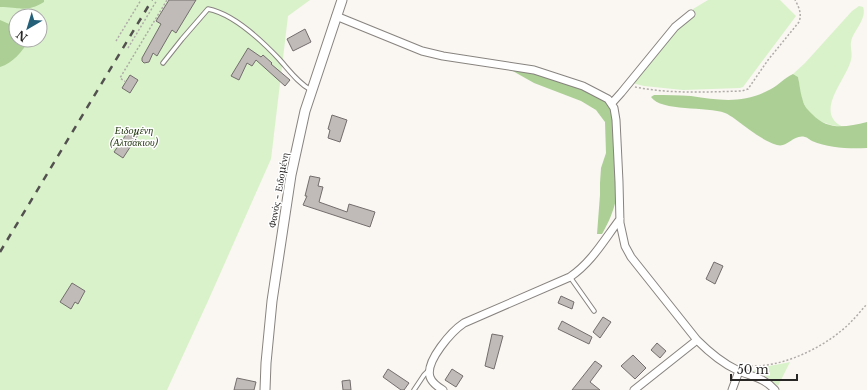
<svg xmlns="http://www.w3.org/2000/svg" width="867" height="390" viewBox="0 0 867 390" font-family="'Libre Baskerville',serif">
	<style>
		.green { fill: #d9f2ca; fill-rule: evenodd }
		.forest { fill: #abcf95 }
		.building { fill: #c0bab8; stroke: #736e6d }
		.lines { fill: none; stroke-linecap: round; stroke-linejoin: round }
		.service-casing { stroke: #87837f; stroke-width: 5.5 }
		.minor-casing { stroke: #87837f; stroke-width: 9 }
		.tertiary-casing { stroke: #87837f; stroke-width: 11 }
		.path { stroke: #afaba8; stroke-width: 1.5; stroke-dasharray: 2 2; stroke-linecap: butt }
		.service { stroke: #fff; stroke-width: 3.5 }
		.minor { stroke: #fff; stroke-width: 7 }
		.tertiary { stroke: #fff; stroke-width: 9 }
		.rail { stroke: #53514f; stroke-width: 2.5; stroke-dasharray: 7 7; stroke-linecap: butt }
		.labels { text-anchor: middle; stroke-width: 3; stroke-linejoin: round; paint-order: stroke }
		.park-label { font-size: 10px; font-style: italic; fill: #1d330a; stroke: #fff }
		.street-label { font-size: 10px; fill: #292726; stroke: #fff }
	</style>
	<rect width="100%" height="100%" fill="#faf6f2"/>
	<path class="green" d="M 0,0 L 310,0 L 288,16 L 271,159 L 208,301 L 167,390 L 0,390 ZM 16,16 L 40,16 L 40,40 L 16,40 Z
		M 708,0 L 780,0 L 796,16 L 743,87 L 740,88 L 683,90 L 644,86 L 632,83 L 676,28 L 692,17 L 693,9 Z
		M 859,6 L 863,7 C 867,17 856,29 852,38 C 849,47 853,52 851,60 C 846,80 813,113 843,127 C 826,125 809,119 803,101 C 800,94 800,85 798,77 L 793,74 L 805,63 L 852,11 Z
		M 790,362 L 778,386 L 765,376 L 754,372 L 755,369 C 766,366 778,365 790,362 Z"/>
	<path class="forest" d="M 0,0 L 44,0 L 44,2 C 26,13 19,7 0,7 Z
		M 0,20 L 16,27 L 16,40 L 29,40 C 22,52 13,63 0,67 Z
		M 511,70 L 526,71 L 593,93 C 599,97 606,101 610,107 C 616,118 618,185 616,199 C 614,210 608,224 602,234 L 597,234 L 600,195 L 600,183 L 601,168 L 606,153 L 605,122 L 596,110 L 581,101 L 534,83 Z
		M 793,74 L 798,77 C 800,85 800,93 803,101 C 804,106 808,110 812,114 C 828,131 846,127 867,122 L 867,148 C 849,149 829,148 812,141 C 810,140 807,137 805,137 C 793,134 788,148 777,145 C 761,140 749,129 735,119 C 732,117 728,114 725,113 C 707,106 661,112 651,97 L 654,95 C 666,95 679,95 691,96 C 718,100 741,104 767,91 C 777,87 784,78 793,74 Z"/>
	<path class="building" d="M 169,0 L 196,0 L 176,33 L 172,30 L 157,56 L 153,53 L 149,62 L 144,63 L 142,61 L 142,58 L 161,24 L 156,21 Z
		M 305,29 L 311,42 L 293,51 L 287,39 Z
		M 248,48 L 261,57 L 263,55 L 272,63 L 271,64 L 290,80 L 285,86 L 256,60 L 252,66 L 247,63 L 239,80 L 231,76 Z
		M 130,75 L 138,80 L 130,93 L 122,88 Z
		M 332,115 L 347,120 L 340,142 L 328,138 L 330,130 L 328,129 Z
		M 130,129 L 138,135 L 123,158 L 114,152 Z
		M 310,176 L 320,178 L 318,186 L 323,187 L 319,202 L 347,212 L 349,204 L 375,212 L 370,227 L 303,205 L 307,196 L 305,196 Z
		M 714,262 L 723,266 L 715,284 L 706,279 Z
		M 72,283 L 85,291 L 78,304 L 75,302 L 71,309 L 60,302 Z
		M 561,296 L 574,302 L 572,309 L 558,303 Z
		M 603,317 L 611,322 L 600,338 L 593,332 Z
		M 562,321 L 592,337 L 589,344 L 558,329 Z
		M 492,334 L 503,336 L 494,369 L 485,366 Z
		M 657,343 L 666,351 L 660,358 L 651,350 Z
		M 633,355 L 646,368 L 635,379 L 621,366 Z
		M 595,361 L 602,366 L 590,382 L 600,390 L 572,390 Z
		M 388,369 L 409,383 L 404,390 L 401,390 L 383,377 Z
		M 452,369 L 463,376 L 456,387 L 445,380 Z
		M 237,378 L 256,382 L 254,390 L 234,390 Z
		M 350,380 L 351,390 L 343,390 L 342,381 Z"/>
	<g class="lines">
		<defs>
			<path id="service" d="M 163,63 L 182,39 L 208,9 C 234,14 262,41 279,59 C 289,70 298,83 311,90
				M 570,277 L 594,311
				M 414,390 L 424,375 L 429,370"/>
			<path id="minor" d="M 336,16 L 422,51 L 443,56 L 534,70 L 583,86 L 608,99 L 614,108 L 616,120 L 619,182 L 620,223 L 625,246 L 631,257 L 697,340 C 709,352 722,363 737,370 C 752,377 763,377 775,390
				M 612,103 L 621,93 L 675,27 L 691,14
				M 443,390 C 438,387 432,383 430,377 C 425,361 452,331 464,323 L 570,277 C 592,262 604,240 620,219
				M 634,390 L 697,340
				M 732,390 L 739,371"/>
			<path id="tertiary" d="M 265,390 L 266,363 L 272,301 L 291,175 L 305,111 L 342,0"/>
		</defs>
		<use href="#service" class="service-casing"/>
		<use href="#minor" class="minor-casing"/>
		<use href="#tertiary" class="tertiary-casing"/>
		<path class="path" d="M 116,41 L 141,0
			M 128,48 L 157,0
			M 126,82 L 120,78 L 167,0
			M 635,87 C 670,94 706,92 742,91 L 748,89 L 768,60 L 799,22 C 802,14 799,7 795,0
			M 751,366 C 781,367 818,350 841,331 C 851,323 859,313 867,304"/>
		<use href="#service" class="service"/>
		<use href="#minor" class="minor"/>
		<use href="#tertiary" class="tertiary"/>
		<path class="rail" d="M 0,252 L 152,0"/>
	</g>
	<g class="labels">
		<g class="park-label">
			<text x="134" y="134">Ειδομένη<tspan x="134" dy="12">(Αλτσάκιου)</tspan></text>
		</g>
		<g class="street-label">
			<text transform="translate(278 190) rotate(-80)" y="4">Φανός - Ειδομένη</text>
		</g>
	</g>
	<g transform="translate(28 28) rotate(218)"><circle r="19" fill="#ffffff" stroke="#a9a9a8"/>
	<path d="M0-3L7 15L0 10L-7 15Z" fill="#256079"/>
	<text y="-6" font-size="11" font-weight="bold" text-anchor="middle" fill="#292726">N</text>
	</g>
	<path d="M731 374v6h66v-6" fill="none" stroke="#292726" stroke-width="2"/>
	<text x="737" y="374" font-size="12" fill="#292726" stroke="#ffffff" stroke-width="3" paint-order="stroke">50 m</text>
</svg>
